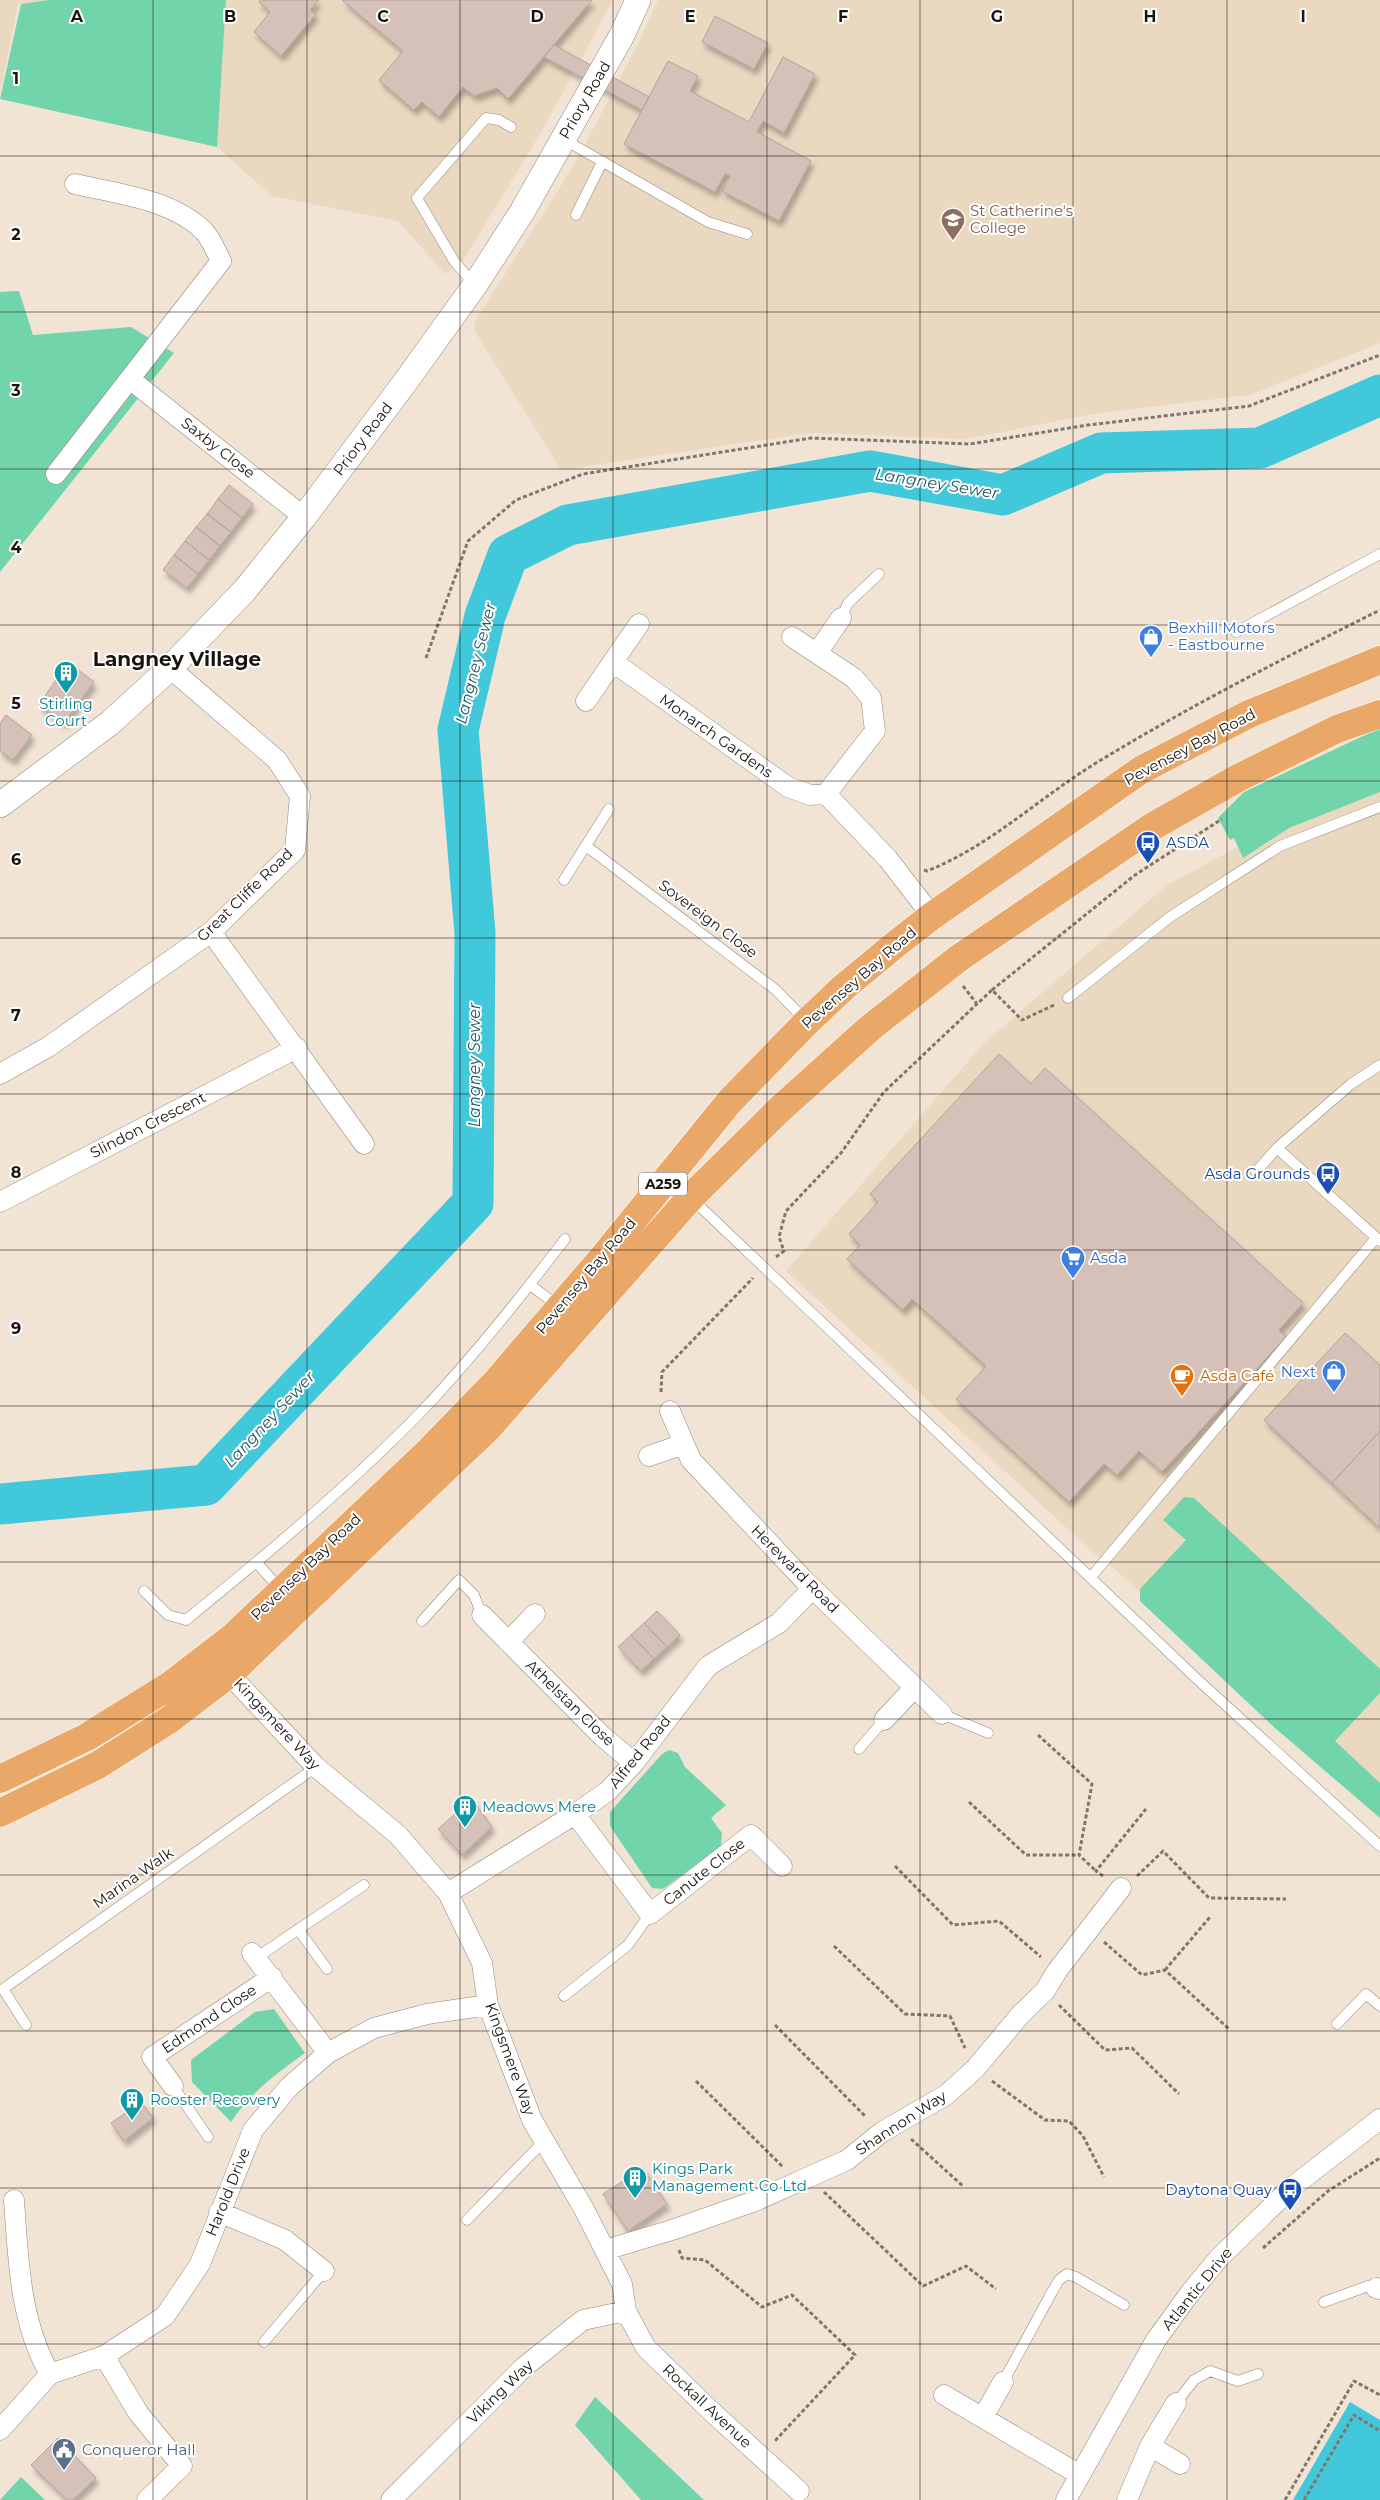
<svg xmlns="http://www.w3.org/2000/svg" width="1380" height="2500" viewBox="0 0 1380 2500" font-family="Montserrat,sans-serif">
	<style>
		.built { fill: #ebd8c1 }
		.green { fill: #71d4ab }
		.water { fill: #42c8db }
		.lines { fill: none; stroke-linecap: round; stroke-linejoin: round }
		.river { stroke: #42c8db; stroke-width: 41 }
		.building { fill: #d6c1b9; stroke: #b6a29a; filter: url(#shadow) }
		.service-casing { stroke: #948779; stroke-width: 11 }
		.minor-casing { stroke: #948779; stroke-width: 21 }
		.tertiary-casing { stroke: #948779; stroke-width: 26 }
		.primary-casing { stroke: #fff; stroke-width: 29 }
		.path { stroke: #80776c; stroke-width: 3; stroke-dasharray: 4 2.5; stroke-linecap: butt }
		.service { stroke: #fff; stroke-width: 10 }
		.minor { stroke: #fff; stroke-width: 20 }
		.tertiary { stroke: #fff; stroke-width: 25 }
		.primary { stroke: #e9a868; stroke-width: 28 }
		.grid { fill: none; stroke: #19140e; stroke-width: 1; stroke-opacity: 0.55 }
		.labels { text-anchor: middle; stroke-width: 4; stroke-linejoin: round; paint-order: stroke }
		.shield { fill: #fff; stroke: #5e5a56; stroke-width: 1 }
		.shield-label { font-size: 14px; font-weight: bold; fill: #19140e }
		.street-label { font-size: 15px; fill: #19140e; stroke: #fff }
		.education-label { font-size: 15px; fill: #785e54; stroke: #fff; text-anchor: start }
		.shop-label { font-size: 15px; fill: #366cbe; stroke: #fff; text-anchor: start }
		.culture-label { font-size: 15px; fill: #0d838f; stroke: #fff; text-anchor: start }
		.transit-label { font-size: 15px; fill: #164399; stroke: #fff; text-anchor: end }
		.food-label { font-size: 15px; fill: #c56008; stroke: #fff; text-anchor: start }
		.service-label { font-size: 15px; fill: #4e5e75; stroke: #fff; text-anchor: start }
		.water-label { font-size: 16px; font-style: italic; fill: #205760; stroke: #fff }
		.district-label { font-size: 20px; font-weight: bold; fill: #19140e; stroke: #fff }
		.grid-label { font-size: 16px; text-anchor: middle; font-weight: bold; fill: #19140e; stroke: #fff; stroke-width: 4; stroke-linejoin: round; paint-order: stroke }
	</style>
	<defs>
		<filter id="shadow"><feDropShadow dx="3" dy="5.5" stdDeviation="2.5" flood-color="#0004"/></filter>
	</defs>
	<rect width="100%" height="100%" fill="#f2e4d4"/>
	<path class="built" d="M 0,0 L 48,0 L 18,4 L 0,93 Z
		M 226,0 L 613,0 L 543,129 L 463,261 L 445,274 L 398,221 L 272,196 L 217,147 Z
		M 658,0 L 1380,0 L 1380,343 L 1249,395 L 1093,414 L 967,439 L 810,433 L 561,470 L 474,330 L 477,318 L 574,165 L 638,44 Z
		M 1380,782 L 1380,1810 L 1107,1562 L 1105,1563 L 786,1271 L 984,1043 L 1167,885 L 1324,800 Z"/>
	<path class="green" d="M 49,0 L 226,0 L 217,147 L 0,99 L 21,4 Z
		M 19,291 L 33,335 L 131,327 L 174,353 L 0,572 L 0,292 Z
		M 1380,728 L 1380,792 L 1289,828 L 1243,858 L 1234,838 L 1230,840 L 1218,818 L 1244,792 Z
		M 1184,1497 L 1194,1498 L 1380,1669 L 1380,1693 L 1335,1741 L 1380,1783 L 1380,1818 L 1275,1728 L 1140,1601 L 1140,1589 L 1186,1540 L 1163,1520 Z
		M 669,1750 L 678,1753 L 685,1767 L 726,1805 L 711,1818 L 722,1833 L 721,1846 L 663,1889 L 652,1888 L 610,1826 L 610,1812 L 662,1754 Z
		M 274,2009 L 305,2053 C 275,2075 252,2091 231,2122 L 192,2082 L 191,2060 L 255,2012 Z
		M 595,2397 L 704,2500 L 641,2500 L 575,2425 Z
		M 21,2477 L 45,2500 L 0,2500 Z"/>
	<path class="water" d="M 1350,2402 L 1380,2420 L 1380,2500 L 1293,2500 Z"/>
	<g class="lines">
		<path class="river" d="M 0,1504 L 206,1485 L 473,1203 L 475,933 L 458,730 L 485,616 L 508,555 L 568,525 L 870,471 L 1003,495 L 1101,453 L 1260,448 L 1380,395"/>
	</g>
	<path class="building" d="M 260,0 L 319,0 L 310,10 L 316,14 L 281,56 L 254,32 L 270,12 L 259,2 Z
		M 342,0 L 592,0 L 508,99 L 497,88 L 474,96 L 463,87 L 439,117 L 422,102 L 414,110 L 379,80 L 403,51 Z
		M 715,16 L 768,43 L 754,69 L 702,42 Z
		M 554,45 L 649,97 L 642,110 L 544,57 Z
		M 783,57 L 815,74 L 784,133 L 763,121 L 757,132 L 811,161 L 779,221 L 722,191 L 730,176 L 725,174 L 715,192 L 624,144 L 668,61 L 698,76 L 690,91 L 749,122 Z
		M 229,485 L 253,504 L 242,518 L 218,499 Z
		M 218,499 L 242,518 L 231,532 L 207,514 Z
		M 207,514 L 231,532 L 220,546 L 196,527 Z
		M 196,527 L 220,546 L 209,560 L 185,541 Z
		M 185,541 L 209,560 L 198,574 L 174,555 Z
		M 174,555 L 198,574 L 187,588 L 163,570 Z
		M 68,662 L 94,682 L 64,723 L 39,705 Z
		M 6,715 L 32,735 L 13,760 L 0,751 L 0,723 Z
		M 999,1054 L 1031,1084 L 1045,1068 L 1303,1303 L 1279,1330 L 1286,1337 L 1162,1472 L 1139,1451 L 1117,1475 L 1104,1464 L 1069,1502 L 956,1399 L 986,1366 L 912,1299 L 903,1310 L 847,1259 L 860,1245 L 849,1234 L 878,1202 L 870,1194 Z
		M 1345,1333 L 1380,1365 L 1380,1431 L 1332,1483 L 1264,1420 Z
		M 1380,1431 L 1380,1528 L 1332,1483 Z
		M 657,1611 L 680,1635 L 667,1647 L 644,1623 Z
		M 644,1623 L 667,1647 L 654,1659 L 631,1635 Z
		M 631,1635 L 654,1659 L 641,1671 L 618,1647 Z
		M 472,1799 L 492,1827 L 462,1855 L 438,1829 Z
		M 141,2102 L 153,2118 L 124,2141 L 111,2123 Z
		M 643,2168 L 667,2204 L 628,2231 L 603,2194 Z
		M 58,2438 L 96,2478 L 73,2500 L 67,2500 L 31,2465 Z"/>
	<g class="lines">
		<defs>
			<path id="service" d="M 563,139 L 708,222 L 747,234
				M 576,215 L 602,162
				M 474,284 L 454,261 L 417,198 L 486,118 L 499,120 L 511,127
				M 841,618 L 848,603 L 879,574
				M 1236,632 L 1380,554
				M 586,846 L 776,990 L 806,1021
				M 564,880 L 609,809
				M 1068,998 L 1170,917 L 1280,846 L 1380,807
				M 1380,1065 L 1351,1084 L 1277,1148 L 1380,1241
				M 1256,1172 L 1277,1148
				M 691,1198 L 1197,1679 L 1380,1846
				M 530,1285 L 560,1307
				M 257,1563 L 280,1589
				M 1091,1577 L 1376,1238
				M 144,1591 L 168,1615 L 186,1620 C 266,1555 350,1485 422,1411 C 473,1357 521,1297 565,1239
				M 422,1621 L 459,1580 L 474,1595 L 482,1615
				M 942,1714 L 988,1733
				M 859,1749 L 884,1720
				M 298,1929 L 327,1969
				M 256,1958 L 364,1885
				M 564,1996 L 628,1945 L 650,1914
				M 1337,2024 L 1366,1994 L 1380,2006
				M 26,2025 L 3,1989 L 316,1767
				M 173,2086 L 208,2137
				M 467,2220 L 544,2141
				M 1324,2302 L 1368,2286 L 1376,2288
				M 264,2342 L 324,2271
				M 1003,2382 L 1052,2292 L 1059,2280 L 1067,2274 L 1076,2277 L 1124,2305
				M 1176,2403 L 1194,2380 L 1210,2371 L 1238,2381 L 1258,2374"/>
			<path id="minor" d="M 131,380 L 304,517
				M 56,474 L 221,261 C 216,251 211,239 204,231 C 171,199 118,194 75,184
				M 792,637 L 854,678 L 871,698 L 875,731 L 826,794
				M 817,653 L 841,618
				M 613,662 L 788,787 L 810,795 L 826,794 L 888,859 L 932,916
				M 586,701 L 639,624
				M 211,932 L 364,1144
				M 0,1074 L 48,1047 L 211,932 L 295,850 L 300,796 L 277,760 L 170,668
				M 0,1202 L 297,1048
				M 670,1411 L 691,1460 L 804,1580 L 942,1714
				M 649,1456 L 684,1444
				M 482,1615 L 602,1736 L 634,1763
				M 508,1642 L 535,1614
				M 229,1674 L 316,1767 L 398,1835 L 448,1893 L 482,1963 L 488,2005 L 532,2120 L 584,2209 L 622,2284 L 626,2311 L 646,2348 L 712,2412 L 799,2491
				M 884,1720 L 914,1688
				M 575,1814 L 650,1914 L 751,1835 L 782,1866
				M 448,1893 L 575,1814 L 608,1791 L 634,1763 L 708,1666 L 779,1623 L 813,1588
				M 252,1953 L 328,2053
				M 173,2086 L 152,2057 L 272,1977
				M 14,2200 C 18,2258 20,2323 50,2374
				M 219,2212 L 285,2240 L 324,2271
				M 605,2250 L 672,2230 L 755,2201 L 809,2177 L 847,2160 L 882,2132 L 946,2095 L 975,2069 L 1021,2014 L 1045,1991 L 1057,1971 L 1121,1888
				M 1376,2288 L 1380,2289
				M 104,2356 L 139,2414 L 182,2466 L 147,2500
				M 944,2395 L 1080,2475
				M 983,2417 L 1003,2382
				M 0,2430 L 50,2374 L 104,2356 L 165,2316 L 200,2264 L 253,2130 L 289,2087 L 328,2053 L 374,2028 L 427,2014 L 488,2005
				M 1150,2446 L 1180,2464
				M 391,2500 L 524,2367 L 583,2320 L 626,2311
				M 1066,2500 L 1156,2340 L 1190,2293 L 1219,2258 L 1292,2187 L 1380,2119
				M 1127,2500 L 1150,2446 L 1176,2403"/>
			<path id="tertiary" d="M 0,805 L 110,723 L 170,668 L 245,590 L 304,517 L 406,381 L 475,285 L 522,212 L 622,35 L 638,0"/>
			<path id="primary" d="M 0,1779 L 87,1737 L 169,1686 L 234,1636 L 426,1454 L 495,1383 L 604,1256 L 730,1101 L 807,1022 L 844,987 L 896,944 L 932,916 L 1141,770 L 1249,714 L 1380,660
				M 0,1813 L 98,1765 L 169,1720 L 229,1674 L 488,1428 L 691,1197 L 779,1110 L 870,1028 L 959,958 L 1150,828 L 1238,778 L 1337,729 L 1380,714"/>
		</defs>
		<use href="#service" class="service-casing"/>
		<use href="#minor" class="minor-casing"/>
		<use href="#tertiary" class="tertiary-casing"/>
		<use href="#primary" class="primary-casing"/>
		<path class="path" d="M 426,658 L 468,541 L 516,500 L 583,474 L 811,438 L 970,444 L 1088,425 L 1249,406 L 1380,355
			M 924,870 L 927,871 C 990,846 1039,798 1096,763 C 1188,707 1284,658 1380,610
			M 963,986 L 977,1004 L 992,990 L 1022,1020 L 1054,1005
			M 992,990 L 1135,875 L 1222,819
			M 776,1257 L 784,1251 L 779,1237 L 786,1211 L 841,1153 L 884,1092 L 977,1004
			M 661,1392 L 662,1372 L 753,1278
			M 1038,1735 L 1092,1784 L 1079,1855 L 1096,1871
			M 969,1802 L 1026,1855 L 1079,1855
			M 895,1866 L 953,1925 L 999,1921 L 1041,1957
			M 1103,1876 L 1096,1871 L 1146,1809
			M 1137,1876 L 1163,1851 L 1209,1898 L 1286,1899
			M 1104,1942 L 1142,1975 L 1165,1970 L 1230,2030
			M 834,1946 L 905,2014 L 950,2016 L 965,2048
			M 1165,1970 L 1210,1917
			M 1059,2005 L 1105,2050 L 1132,2048 L 1179,2094
			M 775,2025 L 866,2117
			M 696,2081 L 783,2167
			M 992,2081 L 1045,2120 L 1069,2121 L 1083,2136 L 1104,2177
			M 911,2139 L 964,2187
			M 824,2192 L 923,2286 L 966,2266 L 996,2289
			M 1263,2248 L 1328,2191 L 1380,2158
			M 679,2250 L 682,2258 L 705,2260 L 762,2307 L 792,2295 L 855,2355 L 774,2442
			M 1285,2500 L 1354,2381 L 1380,2395
			M 1304,2500 L 1354,2415 L 1380,2431"/>
		<use href="#service" class="service"/>
		<use href="#minor" class="minor"/>
		<use href="#tertiary" class="tertiary"/>
		<use href="#primary" class="primary"/>
	</g>
	<path class="grid" d="M 153,0 L 153,2500M 307,0 L 307,2500M 460,0 L 460,2500M 613,0 L 613,2500M 767,0 L 767,2500M 920,0 L 920,2500M 1073,0 L 1073,2500M 1227,0 L 1227,2500M 0,156 L 1380,156M 0,312 L 1380,312M 0,469 L 1380,469M 0,625 L 1380,625M 0,781 L 1380,781M 0,938 L 1380,938M 0,1094 L 1380,1094M 0,1250 L 1380,1250M 0,1406 L 1380,1406M 0,1562 L 1380,1562M 0,1719 L 1380,1719M 0,1875 L 1380,1875M 0,2031 L 1380,2031M 0,2188 L 1380,2188M 0,2344 L 1380,2344"/>
	<defs>
		<symbol id="school-pin" viewBox="-11 -11 22 30"><path d="M0 17L-7.5 6A9.5 9.5 0 1 1 7.5 6Z" fill="#8d6e63" stroke="#fff"/><path d="M0-5L7-2L0 1L-7-2ZM-4 1L0 2.5L4 1V4Q0 6-4 4Z" fill="#fff"/></symbol>
		<symbol id="shop-pin" viewBox="-11 -11 22 30"><path d="M0 17L-7.5 6A9.5 9.5 0 1 1 7.5 6Z" fill="#3f7fe0" stroke="#fff"/><path d="M-5-2.5h2.3a2.7 3.5 0 0 1 5.4 0H5L5.5 6h-11ZM-1.5-2.5h3a1.5 2.3 0 0 0-3 0Z" fill="#fff"/></symbol>
		<symbol id="building-pin" viewBox="-11 -11 22 30"><path d="M0 17L-7.5 6A9.5 9.5 0 1 1 7.5 6Z" fill="#0f9aa8" stroke="#fff"/><path d="M-4-6H4V6H1V3H-1V6H-4ZM-2.5-4.3h1.7v1.8h-1.7ZM.8-4.3h1.7v1.8H.8ZM-2.5-1h1.7V.8h-1.7ZM.8-1h1.7V.8H.8Z" fill="#fff"/></symbol>
		<symbol id="bus-pin" viewBox="-11 -11 22 30"><path d="M0 17L-7.5 6A9.5 9.5 0 1 1 7.5 6Z" fill="#1a4fb4" stroke="#fff"/><path d="M-5-6H5V4H4V6H2V4H-2V6H-4V4H-5ZM-3.5-4V0h7V-4ZM-3.5 1.2v1.5H-2V1.2ZM2 1.2v1.5H3.5V1.2Z" fill="#fff"/></symbol>
		<symbol id="supermarket-pin" viewBox="-11 -11 22 30"><path d="M0 17L-7.5 6A9.5 9.5 0 1 1 7.5 6Z" fill="#3f7fe0" stroke="#fff"/><path d="M-6-5.5h2.5l.6 2H6L4.5 2H-2.5L-4.4-4H-6ZM-1.5 3.2a1.3 1.3 0 1 0 .1 0ZM3 3.2a1.3 1.3 0 1 0 .1 0Z" fill="#fff"/></symbol>
		<symbol id="cafe-pin" viewBox="-11 -11 22 30"><path d="M0 17L-7.5 6A9.5 9.5 0 1 1 7.5 6Z" fill="#e8710a" stroke="#fff"/><path d="M-5.5-4.5H6V0H3Q3 3.5 0 3.5H-2.5Q-5.5 3.5-5.5 0ZM3-3.2v2h1.7v-2ZM-6 4.5H4V6H-6Z" fill="#fff"/></symbol>
		<symbol id="civic-pin" viewBox="-11 -11 22 30"><path d="M0 17L-7.5 6A9.5 9.5 0 1 1 7.5 6Z" fill="#5c6f8a" stroke="#fff"/><path d="M-.6-6.5H3V-4.5H.6V-3L4-1V1h2V6H-6V1h2V-1L-.6-3ZM-1.2 2.5V6h2.4V2.5Z" fill="#fff"/></symbol>
	</defs>
	<g fill-rule="evenodd">
		<use href="#school-pin" x="939" y="206" width="28" height="38"/>
		<use href="#shop-pin" x="1137" y="623" width="28" height="38"/>
		<use href="#building-pin" x="52" y="659" width="28" height="38"/>
		<use href="#bus-pin" x="1134" y="829" width="28" height="38"/>
		<use href="#bus-pin" x="1314" y="1160" width="28" height="38"/>
		<use href="#supermarket-pin" x="1059" y="1244" width="28" height="38"/>
		<use href="#shop-pin" x="1320" y="1358" width="28" height="38"/>
		<use href="#cafe-pin" x="1168" y="1362" width="28" height="38"/>
		<use href="#building-pin" x="451" y="1793" width="28" height="38"/>
		<use href="#building-pin" x="118" y="2086" width="28" height="38"/>
		<use href="#building-pin" x="621" y="2164" width="28" height="38"/>
		<use href="#bus-pin" x="1276" y="2176" width="28" height="38"/>
		<use href="#civic-pin" x="50" y="2436" width="28" height="38"/>
	</g>
	<g class="labels">
		<rect class="shield" x="639" y="1172.5" width="48" height="23" rx="4"/>
		<g class="shield-label">
			<text x="663" y="1189">A259</text>
		</g>
		<g class="street-label">
			<text transform="translate(585 100) rotate(-60)" y="5">Priory Road</text>
			<text transform="translate(363 439) rotate(-53)" y="5">Priory Road</text>
			<text transform="translate(218 448) rotate(38)" y="5">Saxby Close</text>
			<text transform="translate(716 736) rotate(35)" y="5">Monarch Gardens</text>
			<text transform="translate(1190 747) rotate(-28)" y="5">Pevensey Bay Road</text>
			<text transform="translate(245 895) rotate(-44)" y="5">Great Cliffe Road</text>
			<text transform="translate(708 919) rotate(37)" y="5">Sovereign Close</text>
			<text transform="translate(859 978) rotate(-41)" y="5">Pevensey Bay Road</text>
			<text transform="translate(148 1125) rotate(-27)" y="5">Slindon Crescent</text>
			<text transform="translate(586 1276) rotate(-50)" y="5">Pevensey Bay Road</text>
			<text transform="translate(306 1567) rotate(-44)" y="5">Pevensey Bay Road</text>
			<text transform="translate(795 1569) rotate(45)" y="5">Hereward Road</text>
			<text transform="translate(570 1703) rotate(44)" y="5">Athelstan Close</text>
			<text transform="translate(277 1724) rotate(47)" y="5">Kingsmere Way</text>
			<text transform="translate(640 1752) rotate(-51)" y="5">Alfred Road</text>
			<text transform="translate(704 1872) rotate(-38)" y="5">Canute Close</text>
			<text transform="translate(133 1878) rotate(-35)" y="5">Marina Walk</text>
			<text transform="translate(209 2019) rotate(-34)" y="5">Edmond Close</text>
			<text transform="translate(510 2059) rotate(70)" y="5">Kingsmere Way</text>
			<text transform="translate(901 2123) rotate(-33)" y="5">Shannon Way</text>
			<text transform="translate(228 2192) rotate(-68)" y="5">Harold Drive</text>
			<text transform="translate(1197 2289) rotate(-51)" y="5">Atlantic Drive</text>
			<text transform="translate(500 2392) rotate(-44)" y="5">Viking Way</text>
			<text transform="translate(707 2406) rotate(43)" y="5">Rockall Avenue</text>
		</g>
		<g class="education-label">
			<text x="970" y="216">St Catherine's<tspan x="970" dy="17">College</tspan></text>
		</g>
		<g class="shop-label">
			<text x="1168" y="633">Bexhill Motors<tspan x="1168" dy="17">- Eastbourne</tspan></text>
			<text x="1090" y="1263">Asda</text>
			<text x="1316" y="1377" text-anchor="end">Next</text>
		</g>
		<g class="culture-label">
			<text x="66" y="709" text-anchor="middle">Stirling<tspan x="66" dy="17">Court</tspan></text>
			<text x="482" y="1812">Meadows Mere</text>
			<text x="150" y="2105">Rooster Recovery</text>
			<text x="652" y="2174">Kings Park<tspan x="652" dy="17">Management Co Ltd</tspan></text>
		</g>
		<g class="transit-label">
			<text x="1166" y="848" text-anchor="start">ASDA</text>
			<text x="1310" y="1179">Asda Grounds</text>
			<text x="1272" y="2195">Daytona Quay</text>
		</g>
		<g class="food-label">
			<text x="1200" y="1381">Asda Café</text>
		</g>
		<g class="service-label">
			<text x="82" y="2455">Conqueror Hall</text>
		</g>
		<g class="water-label">
			<text transform="translate(937 483) rotate(9)" y="6">Langney Sewer</text>
			<text transform="translate(475 663) rotate(-76)" y="6">Langney Sewer</text>
			<text transform="translate(474 1065) rotate(-90)" y="6">Langney Sewer</text>
			<text transform="translate(269 1419) rotate(-47)" y="6">Langney Sewer</text>
		</g>
		<g class="district-label">
			<text x="177" y="666">Langney Village</text>
		</g>
	</g>
	<g class="grid-label">
		<text x="77" y="22">A</text>
		<text x="230" y="22">B</text>
		<text x="383" y="22">C</text>
		<text x="537" y="22">D</text>
		<text x="690" y="22">E</text>
		<text x="843" y="22">F</text>
		<text x="997" y="22">G</text>
		<text x="1150" y="22">H</text>
		<text x="1303" y="22">I</text>
		<text x="16" y="84">1</text>
		<text x="16" y="240">2</text>
		<text x="16" y="396">3</text>
		<text x="16" y="553">4</text>
		<text x="16" y="709">5</text>
		<text x="16" y="865">6</text>
		<text x="16" y="1021">7</text>
		<text x="16" y="1178">8</text>
		<text x="16" y="1334">9</text>
	</g>
</svg>
